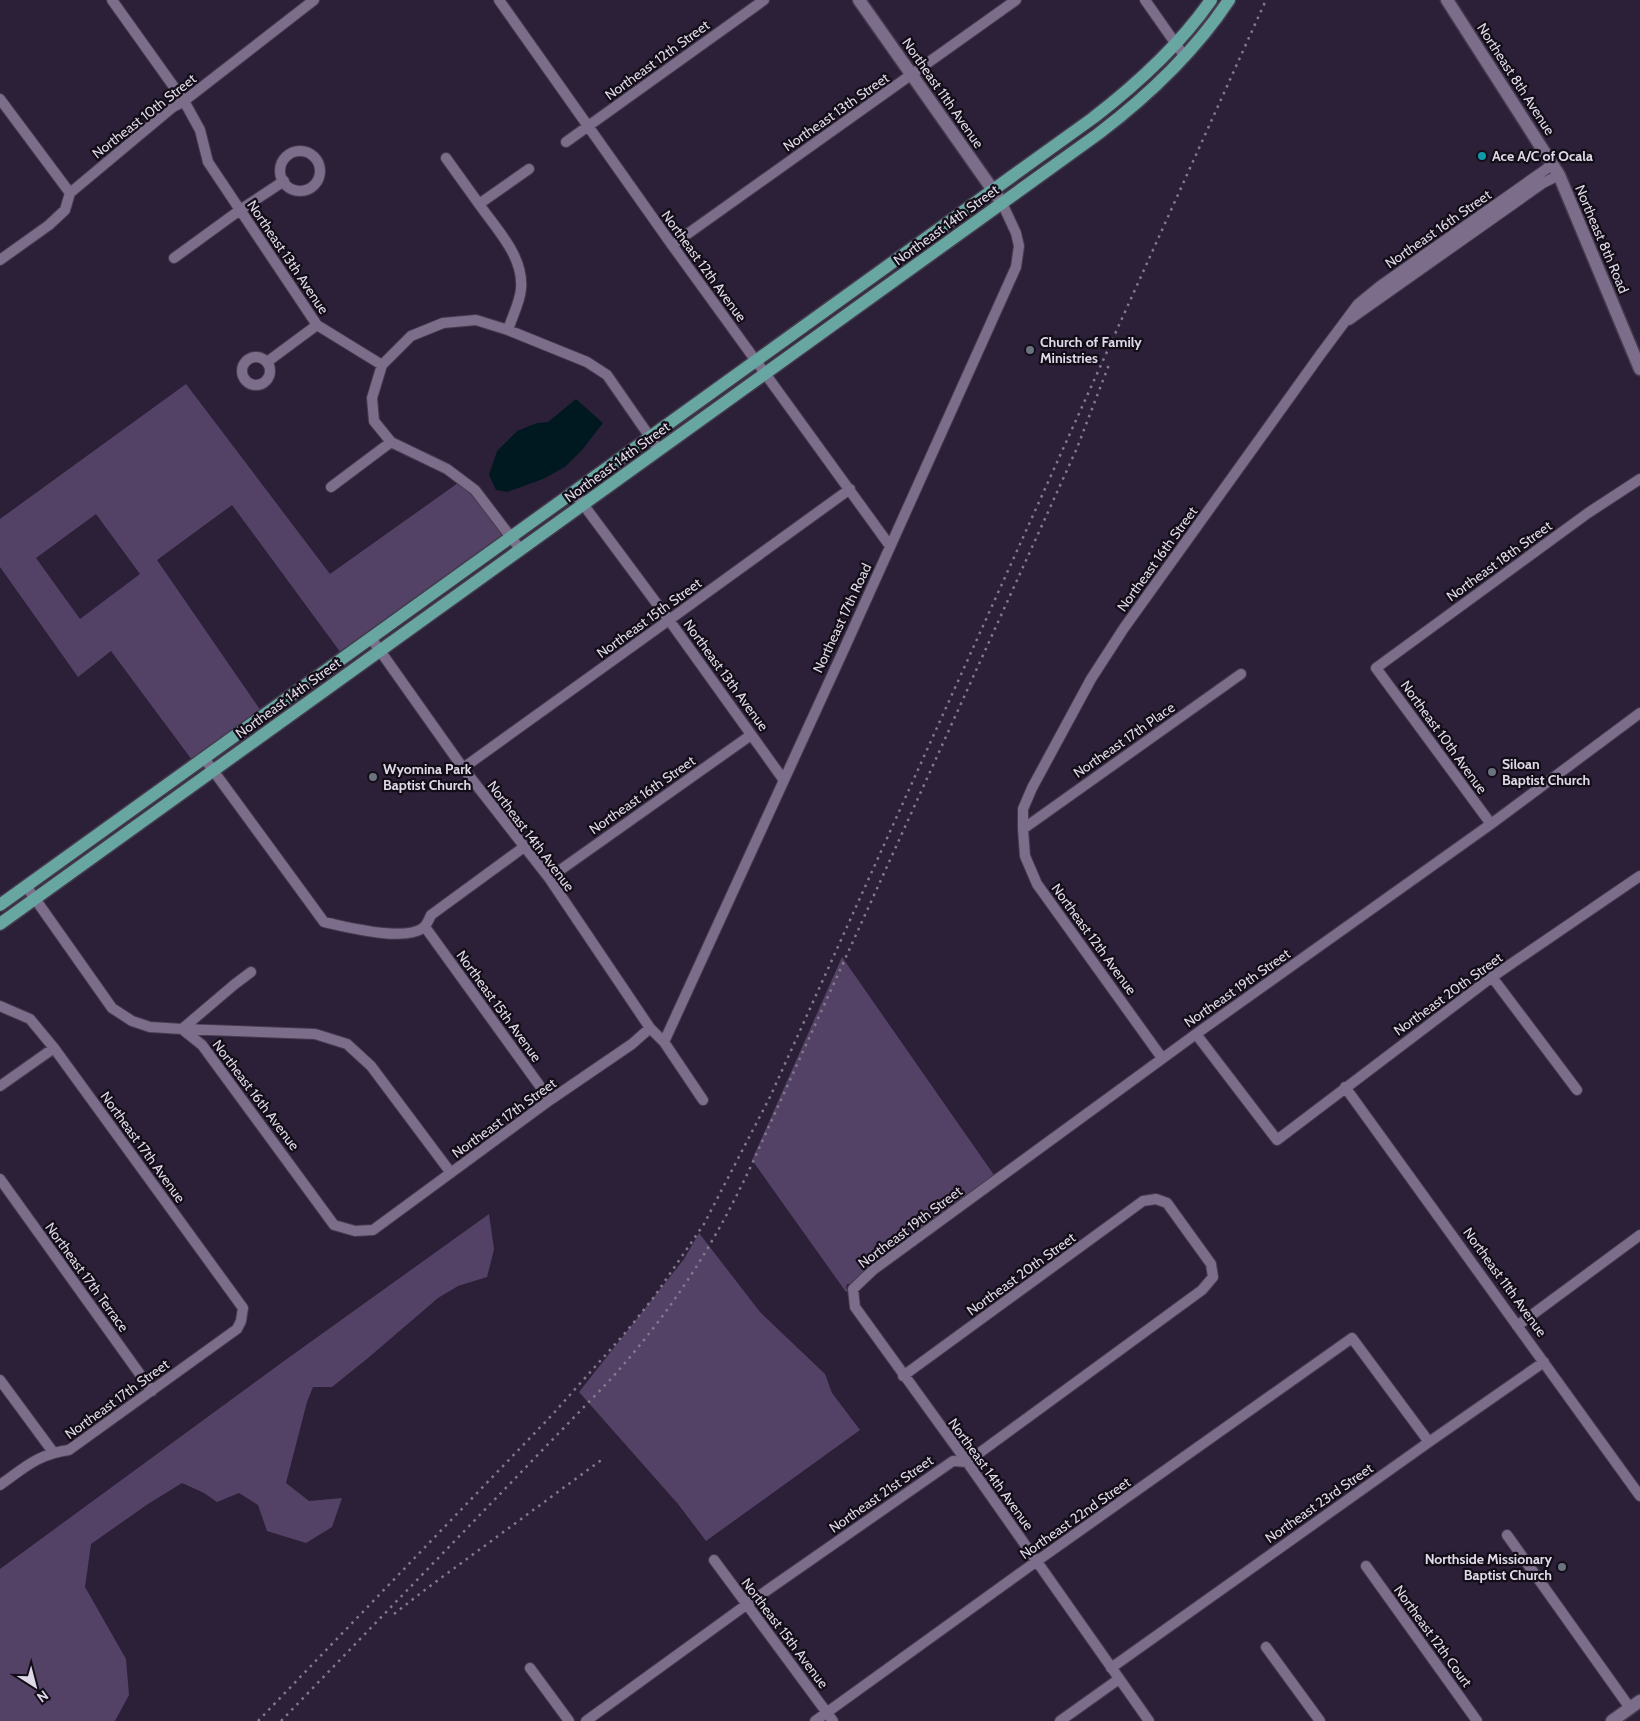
<svg xmlns="http://www.w3.org/2000/svg" width="1640" height="1721" viewBox="0 0 1640 1721" font-family="Cabin,sans-serif">
	<style>
		.green { fill: #534265; fill-rule: evenodd }
		.water { fill: #001921 }
		.lines { fill: none; stroke-linecap: round; stroke-linejoin: round }
		.minor-casing { stroke: #453b4f; stroke-width: 12 }
		.tertiary-casing { stroke: #453b4f; stroke-width: 15 }
		.secondary-casing { stroke: #453b4f; stroke-width: 15 }
		.primary-casing { stroke: #453b4f; stroke-width: 15 }
		.minor { stroke: #7c6e8b; stroke-width: 10 }
		.tertiary { stroke: #7c6e8b; stroke-width: 12 }
		.secondary { stroke: #7c6e8b; stroke-width: 12 }
		.primary { stroke: #68a6a2; stroke-width: 12 }
		.rail { stroke: #82798d; stroke-width: 2.5; stroke-dasharray: 2.5 5; stroke-linecap: butt }
		.culture-dot { fill: #0f9aa8; stroke: #120d17; stroke-width: 2 }
		.worship-dot { fill: #6b7280; stroke: #120d17; stroke-width: 2 }
		.labels { text-anchor: middle; stroke-width: 4.5; stroke-linejoin: round; paint-order: stroke }
		.street-label { font-size: 14px; fill: #dfd8e8; stroke: #120d17 }
		.poi-label { font-size: 14px; font-weight: bold; fill: #dfd8e8; stroke: #120d17; text-anchor: start }
	</style>
	<rect width="100%" height="100%" fill="#2c2038"/>
	<path class="green" d="M 186,384 L 330,574 L 458,483 L 476,498 L 504,536 L 341,653 L 232,505 L 157,560 L 261,711 L 192,760 L 111,651 L 78,677 L 0,567 L 0,519 ZM 96,514 L 140,574 L 80,619 L 36,558 Z
		M 842,957 L 994,1175 L 871,1266 L 850,1284 L 847,1284 L 846,1288 L 848,1291 L 846,1292 L 752,1160 Z
		M 489,1214 L 494,1249 L 487,1277 L 458,1286 L 438,1298 L 368,1358 L 332,1387 L 313,1387 L 307,1402 L 286,1483 L 309,1501 L 342,1498 L 332,1527 L 306,1543 L 267,1531 L 258,1505 L 239,1493 L 217,1502 L 204,1493 L 182,1483 L 148,1504 L 91,1544 L 85,1587 L 126,1659 L 129,1695 L 115,1721 L 0,1721 L 0,1569 L 284,1361 Z
		M 699,1233 L 760,1312 L 825,1374 L 832,1393 L 860,1430 L 706,1541 L 678,1504 L 579,1392 L 684,1259 Z"/>
	<path class="water" d="M 576,399 L 603,423 L 582,450 L 565,467 L 543,479 L 507,492 L 496,490 L 489,475 L 497,451 L 517,431 L 537,423 L 548,422 Z"/>
	<g class="lines">
		<defs>
			<path id="minor" d="M 112,0 L 184,101 L 200,130 L 208,162 L 317,325 L 382,365 L 372,398 L 374,421 L 391,442 L 447,469 L 475,490 L 520,549
				M 499,0 L 672,245 L 890,546
				M 1145,0 L 1185,57
				M 0,99 L 70,193
				M 566,142 L 764,0
				M280 171a20 20 0 1 1 40 0a20 20 0 1 1-40 0Z
				M 446,158 L 479,204 L 529,169
				M 479,204 C 496,229 524,256 521,289 C 520,302 512,317 508,330
				M 672,245 L 1016,0
				M 174,258 L 240,210 L 284,181
				M 0,260 L 49,225 L 65,210 L 70,193 L 173,107 L 184,101 L 314,0
				M 1349,320 L 1543,183 L 1559,175
				M242 371a14 14 0 1 1 28 0a14 14 0 1 1-28 0Z
				M 267,362 L 317,325
				M 382,365 L 411,336 L 443,323 L 476,320 L 508,330 L 587,362 L 607,375 L 659,450
				M 331,487 L 391,442
				M 574,492 L 669,620 L 783,779
				M 371,638 L 463,768 L 549,878 L 650,1028
				M 204,758 L 324,922 C 348,927 403,942 423,928 C 427,925 429,919 431,915 L 524,847
				M 463,768 L 669,620 L 850,489
				M 1491,824 L 1376,668 L 1588,513 L 1640,479
				M 1023,829 L 1241,674
				M 549,878 L 751,735
				M 26,886 L 112,1008 L 132,1021 L 150,1027 L 182,1029 L 202,1045 L 334,1225 L 355,1231 L 373,1230 L 550,1100 L 632,1044 L 650,1028 L 664,1042 L 703,1100
				M 425,927 L 550,1100
				M 1492,977 L 1577,1090
				M 0,1006 L 30,1019 L 54,1048 L 243,1308 L 241,1321 L 237,1329 L 69,1450 C 38,1454 24,1468 0,1485
				M 182,1029 L 315,1034 L 347,1044 L 371,1066 L 451,1173
				M 182,1029 L 235,984 L 251,972
				M 1196,1034 L 1277,1140 L 1492,977 L 1640,876
				M 664,1042 L 845,647 L 1016,267 L 1019,246 L 1016,233 L 1002,203
				M 1162,1058 L 1037,884 L 1025,856 L 1023,829 L 1023,809 L 1032,788 L 1091,679 L 1124,628 L 1320,355 L 1358,304 L 1380,286 L 1552,165
				M 0,1086 L 54,1048
				M 1345,1087 L 1640,1496
				M 0,1179 L 152,1391
				M 1517,1326 L 1640,1235
				M 0,1380 L 53,1452
				M 1507,1535 L 1630,1708
				M 714,1560 L 833,1721
				M 1366,1566 L 1477,1721
				M 1266,1647 L 1320,1721
				M 530,1668 L 569,1721
				M 1111,1668 L 1429,1442 L 1544,1362
				M 586,1721 L 746,1605 L 953,1461 L 967,1462 L 1202,1290 L 1213,1277 L 1211,1264 L 1167,1203 L 1156,1199 L 1143,1201 L 903,1376
				M 815,1721 L 1037,1561 L 1352,1338 L 1429,1442
				M 1060,1721 L 1119,1679
				M 1149,1721 L 967,1462 L 855,1307 L 853,1289 L 873,1270 L 1196,1034 L 1491,824 L 1640,713"/>
			<path id="tertiary" d="M 859,0 L 1002,203
				M 1612,1721 L 1640,1701"/>
			<path id="secondary" d="M 1447,0 L 1559,175 L 1640,369"/>
			<path id="primary" d="M 0,905 L 1093,118 C 1137,84 1179,46 1211,0
				M 0,924 L 1098,134 C 1148,96 1194,53 1229,0"/>
		</defs>
		<use href="#minor" class="minor-casing"/>
		<use href="#tertiary" class="tertiary-casing"/>
		<use href="#secondary" class="secondary-casing"/>
		<use href="#primary" class="primary-casing"/>
		<use href="#minor" class="minor"/>
		<use href="#tertiary" class="tertiary"/>
		<use href="#secondary" class="secondary"/>
		<use href="#primary" class="primary"/>
		<path class="rail" d="M 394,1614 L 426,1589 L 604,1458
			M 258,1721 L 552,1415 L 626,1332 L 654,1297 L 704,1224 L 770,1097 L 1266,0
			M 281,1721 L 610,1380 C 671,1312 713,1247 751,1166 L 1058,490 L 1077,448 L 1110,362"/>
	</g>
	<circle class="culture-dot" cx="1482" cy="156" r="5"/>
	<g class="worship-dot">
		<circle cx="1030" cy="350" r="5"/>
		<circle cx="1492" cy="772" r="5"/>
		<circle cx="373" cy="777" r="5"/>
		<circle cx="1562" cy="1567" r="5"/>
	</g>
	<g class="labels">
		<g class="street-label">
			<text transform="translate(657 60) rotate(-36)" y="5">Northeast 12th Street</text>
			<text transform="translate(1516 79) rotate(57)" y="5">Northeast 8th Avenue</text>
			<text transform="translate(943 93) rotate(55)" y="5">Northeast 11th Avenue</text>
			<text transform="translate(836 112) rotate(-35)" y="5">Northeast 13th Street</text>
			<text transform="translate(144 116) rotate(-38)" y="5">Northeast 10th Street</text>
			<text transform="translate(946 225) rotate(-36)" y="5">Northeast 14th Street</text>
			<text transform="translate(1438 229) rotate(-35)" y="5">Northeast 16th Street</text>
			<text transform="translate(1602 239) rotate(67)" y="5">Northeast 8th Road</text>
			<text transform="translate(288 257) rotate(56)" y="5">Northeast 13th Avenue</text>
			<text transform="translate(704 266) rotate(54)" y="5">Northeast 12th Avenue</text>
			<text transform="translate(617 462) rotate(-36)" y="5">Northeast 14th Street</text>
			<text transform="translate(1157 559) rotate(-54)" y="5">Northeast 16th Street</text>
			<text transform="translate(1499 561) rotate(-36)" y="5">Northeast 18th Street</text>
			<text transform="translate(649 618) rotate(-36)" y="5">Northeast 15th Street</text>
			<text transform="translate(842 618) rotate(-65)" y="5">Northeast 17th Road</text>
			<text transform="translate(726 675) rotate(54)" y="5">Northeast 13th Avenue</text>
			<text transform="translate(288 698) rotate(-36)" y="5">Northeast 14th Street</text>
			<text transform="translate(1444 737) rotate(54)" y="5">Northeast 10th Avenue</text>
			<text transform="translate(1124 740) rotate(-35)" y="5">Northeast 17th Place</text>
			<text transform="translate(642 795) rotate(-35)" y="5">Northeast 16th Street</text>
			<text transform="translate(531 836) rotate(53)" y="5">Northeast 14th Avenue</text>
			<text transform="translate(1094 939) rotate(54)" y="5">Northeast 12th Avenue</text>
			<text transform="translate(1237 988) rotate(-35)" y="5">Northeast 19th Street</text>
			<text transform="translate(1448 994) rotate(-36)" y="5">Northeast 20th Street</text>
			<text transform="translate(499 1006) rotate(54)" y="5">Northeast 15th Avenue</text>
			<text transform="translate(256 1095) rotate(53)" y="5">Northeast 16th Avenue</text>
			<text transform="translate(504 1118) rotate(-36)" y="5">Northeast 17th Street</text>
			<text transform="translate(143 1147) rotate(54)" y="5">Northeast 17th Avenue</text>
			<text transform="translate(910 1227) rotate(-37)" y="5">Northeast 19th Street</text>
			<text transform="translate(1021 1274) rotate(-36)" y="5">Northeast 20th Street</text>
			<text transform="translate(87 1277) rotate(54)" y="5">Northeast 17th Terrace</text>
			<text transform="translate(1505 1282) rotate(54)" y="5">Northeast 11th Avenue</text>
			<text transform="translate(117 1399) rotate(-36)" y="5">Northeast 17th Street</text>
			<text transform="translate(991 1474) rotate(54)" y="5">Northeast 14th Avenue</text>
			<text transform="translate(881 1494) rotate(-35)" y="5">Northeast 21st Street</text>
			<text transform="translate(1319 1503) rotate(-35)" y="5">Northeast 23rd Street</text>
			<text transform="translate(1075 1518) rotate(-35)" y="5">Northeast 22nd Street</text>
			<text transform="translate(785 1633) rotate(53)" y="5">Northeast 15th Avenue</text>
			<text transform="translate(1433 1636) rotate(54)" y="5">Northeast 12th Court</text>
		</g>
		<g class="poi-label">
			<text x="1492" y="161">Ace A/C of Ocala</text>
			<text x="1040" y="347">Church of Family<tspan x="1040" dy="16">Ministries</tspan></text>
			<text x="1502" y="769">Siloan<tspan x="1502" dy="16">Baptist Church</tspan></text>
			<text x="383" y="774">Wyomina Park<tspan x="383" dy="16">Baptist Church</tspan></text>
			<text x="1552" y="1564" text-anchor="end">Northside Missionary<tspan x="1552" dy="16">Baptist Church</tspan></text>
		</g>
	</g>
	<g transform="translate(35 1686) rotate(144)" stroke="#120d17" stroke-width="4" paint-order="stroke">
	<path d="M0-4L9 19L0 12L-9 19Z" fill="#dfd8e8"/>
	<text y="-8" font-size="14" font-weight="bold" text-anchor="middle" fill="#dfd8e8">N</text>
	</g>
</svg>
